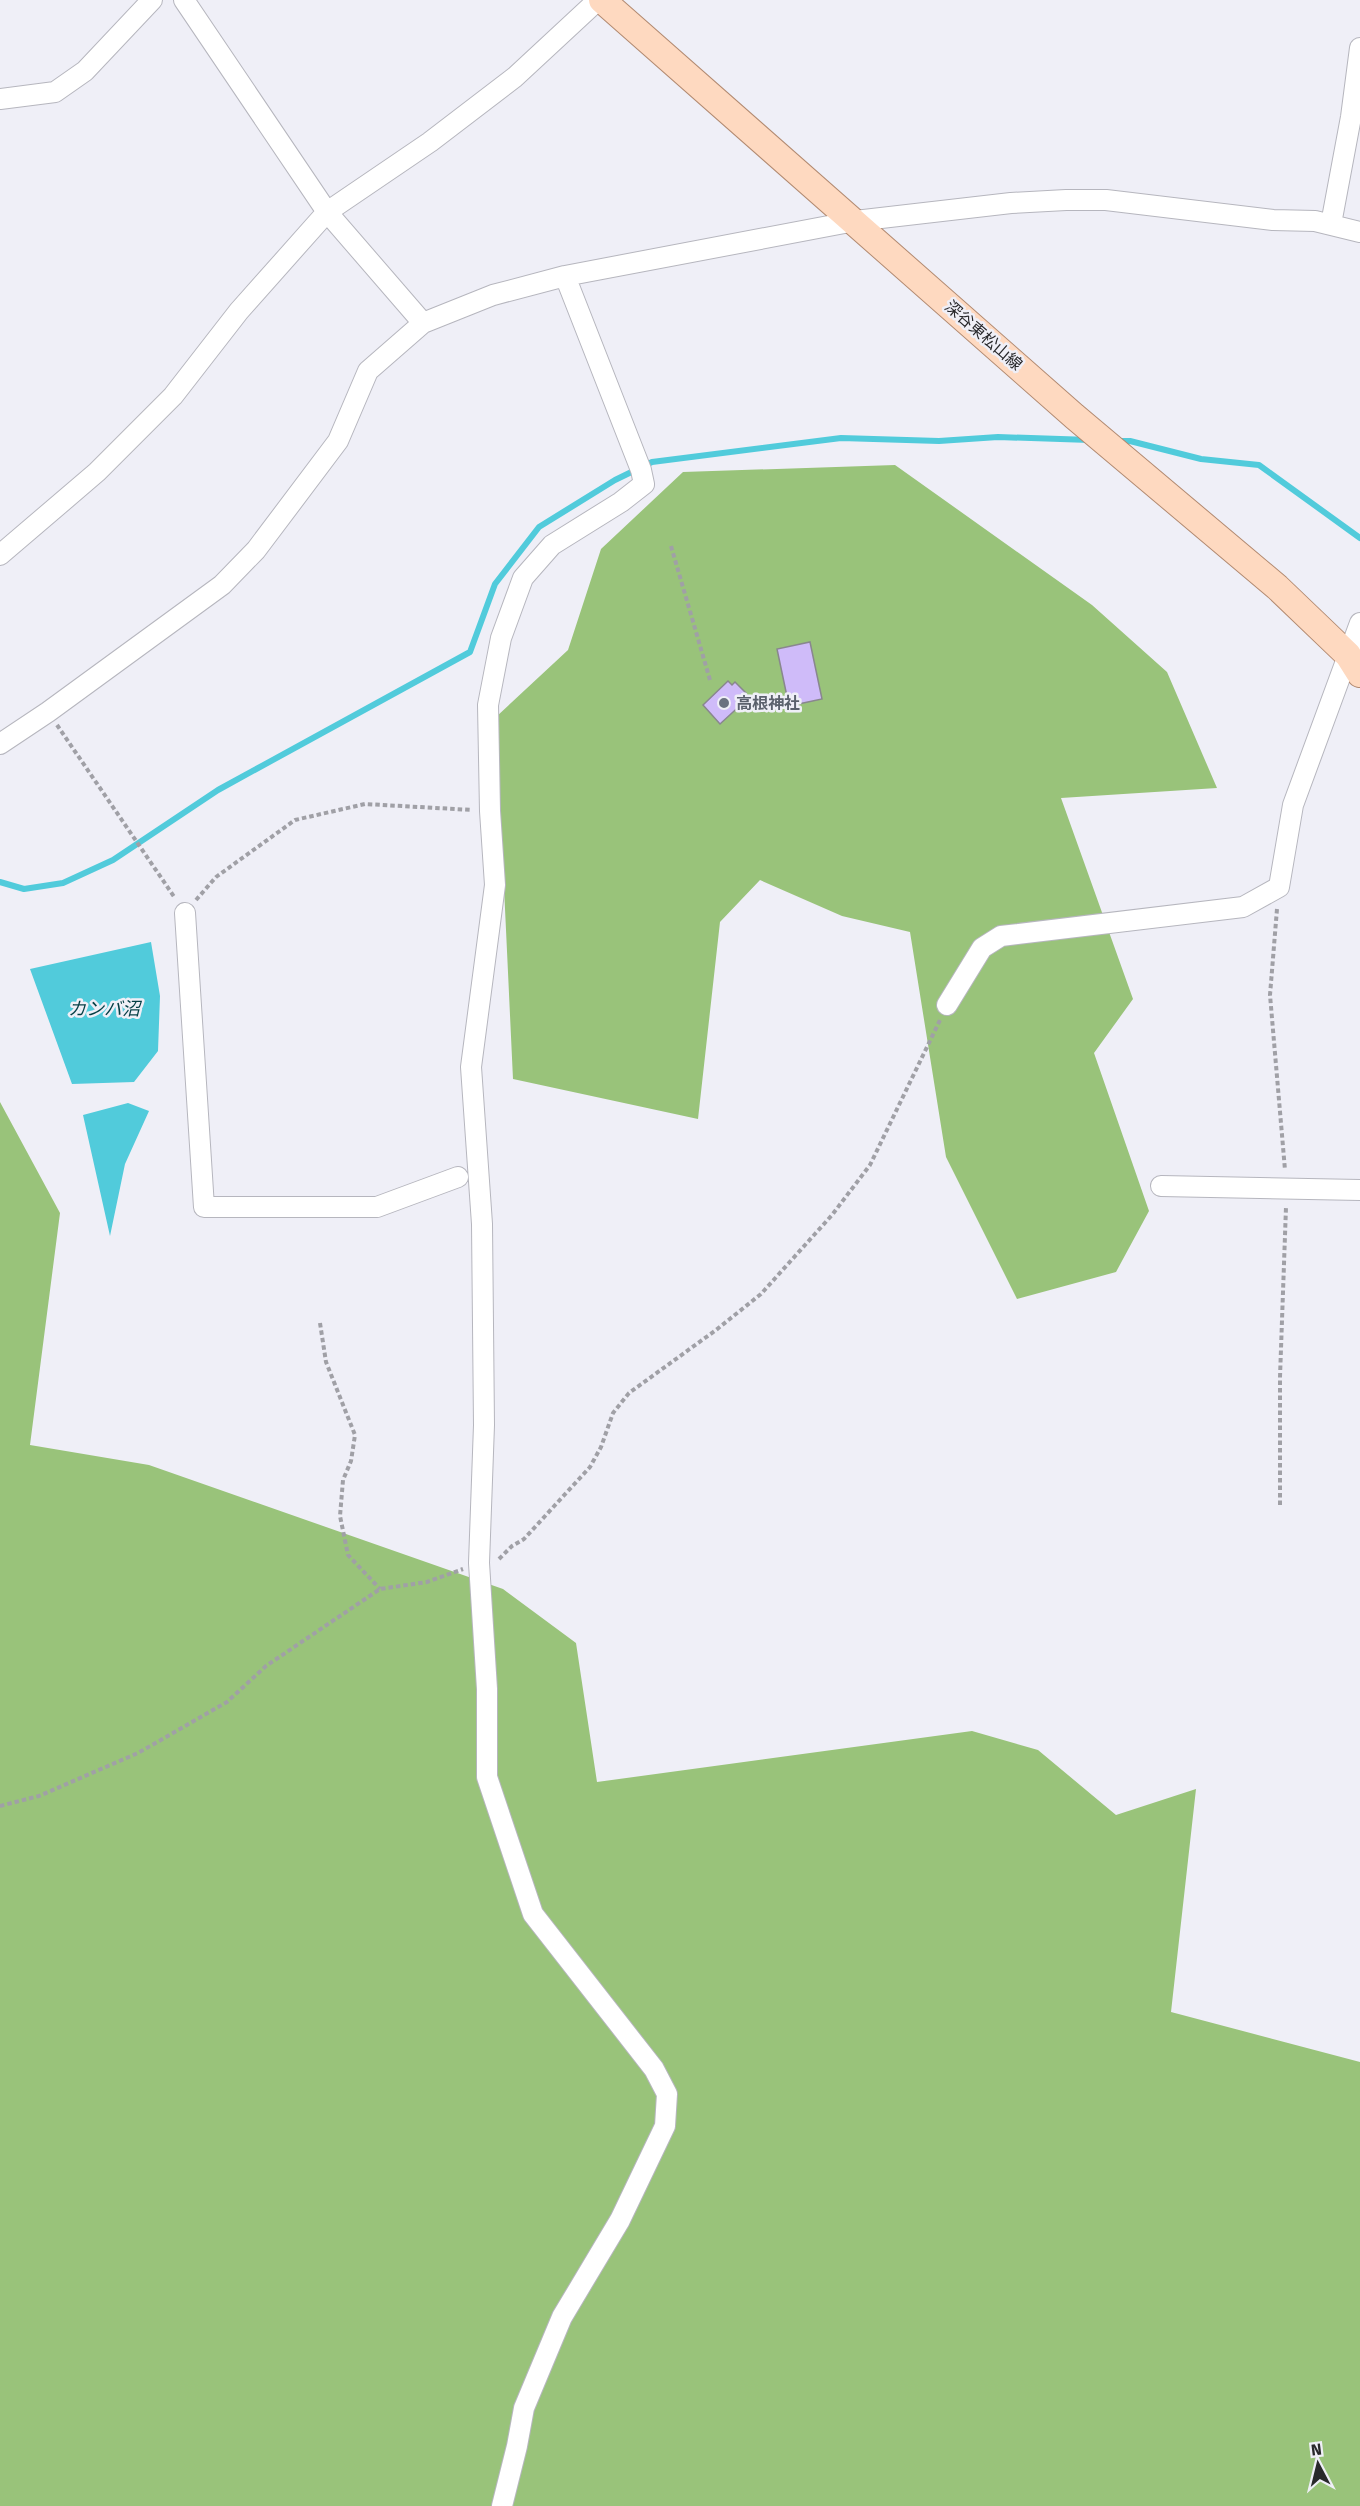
<svg xmlns="http://www.w3.org/2000/svg" width="1360" height="2506" viewBox="0 0 1360 2506" font-family="'Fira Sans','Noto Sans JP',sans-serif">
	<style>
		.forest { fill: #99c37a }
		.water { fill: #51cbdb }
		.lines { fill: none; stroke-linecap: round; stroke-linejoin: round }
		.stream { stroke: #51cbdb; stroke-width: 6 }
		.building { fill: #cfbbf9; stroke: #89878e; stroke-width: 1.5 }
		.minor-casing { stroke: #b6b6be; stroke-width: 22 }
		.major-casing { stroke: #b28a71; stroke-width: 28 }
		.path { stroke: #a0a0a6; stroke-width: 4; stroke-dasharray: 4.5 3; stroke-linecap: butt }
		.minor { stroke: #fff; stroke-width: 20 }
		.major { stroke: #fed9c0; stroke-width: 26 }
		.worship-dot { fill: #6b7280; stroke: #efeff7; stroke-width: 2 }
		.labels { text-anchor: middle; stroke-width: 5; stroke-linejoin: round; paint-order: stroke }
		.street-label { font-size: 16px; fill: #28282b; stroke: #efeff7 }
		.worship-label { font-size: 16px; font-weight: bold; fill: #5b616d; stroke: #efeff7; text-anchor: start }
		.water-label { font-size: 18px; font-style: italic; fill: #033e45; stroke: #efeff7 }
	</style>
	<rect width="100%" height="100%" fill="#efeff7"/>
	<path class="forest" d="M 895,465 L 1092,605 L 1167,672 L 1217,788 L 1061,798 L 1133,999 L 1094,1053 L 1149,1211 L 1116,1272 L 1017,1299 L 946,1157 L 910,932 L 842,916 L 760,880 L 720,922 L 698,1119 L 513,1079 L 496,717 L 568,650 L 601,549 L 683,472 Z
		M 0,1102 L 60,1213 L 30,1445 L 149,1465 L 503,1589 L 576,1643 L 597,1782 L 972,1731 L 1038,1750 L 1116,1815 L 1196,1789 L 1171,2012 L 1360,2062 L 1360,2506 L 0,2506 Z"/>
	<path class="water" d="M 151,942 L 160,996 L 158,1051 L 134,1082 L 72,1084 L 30,969 Z
		M 128,1103 L 149,1111 L 125,1164 L 110,1236 L 83,1115 Z"/>
	<g class="lines">
		<path class="stream" d="M 1115,441 L 1130,441 L 1201,459 L 1259,465 L 1360,538
			M 0,882 L 24,889 L 63,883 L 113,860 L 218,790 L 470,652 L 495,584 L 539,527 L 615,480 L 652,462 L 841,438 L 939,441 L 998,437 L 1090,440"/>
	</g>
	<path class="building" d="M 810,642 L 822,699 L 789,706 L 777,649 Z
		M 728,681 L 732,685 L 735,682 L 746,693 L 742,697 L 745,701 L 720,724 L 703,705 Z"/>
	<g class="lines">
		<defs>
			<path id="minor" d="M 184,0 L 327,212 L 423,323
				M 0,99 L 55,92 L 85,71 L 152,0
				M 1331,224 L 1351,117 L 1360,48
				M 0,555 L 97,472 L 173,396 L 239,311 L 327,212 L 430,142 L 515,77 L 598,0
				M 0,744 L 48,712 L 222,585 L 256,550 L 338,441 L 368,371 L 423,323 L 493,295 L 565,276 L 855,221 L 1011,203 L 1066,200 L 1106,200 L 1273,220 L 1315,221 L 1360,232
				M 185,913 L 204,1207 L 377,1207 L 458,1177
				M 947,1005 L 982,948 L 1001,936 L 1243,907 L 1279,887 L 1293,805 L 1360,623
				M 1161,1186 L 1360,1190
				M 502,2506 L 517,2446 L 524,2408 L 562,2317 L 620,2220 L 665,2126 L 667,2094 L 654,2069 L 533,1914 L 487,1777 L 487,1689 L 479,1563 L 484,1425 L 482,1224 L 471,1067 L 495,885 L 490,811 L 488,705 L 501,638 L 523,578 L 552,545 L 621,502 L 644,484 L 641,470 L 565,276"/>
			<path id="major" d="M 602,0 L 1074,416 L 1277,587 L 1348,655 L 1360,674"/>
		</defs>
		<use href="#minor" class="minor-casing"/>
		<use href="#major" class="major-casing"/>
		<path class="path" d="M 671,546 L 710,680
			M 57,725 L 175,898
			M 196,900 L 216,877 L 295,820 L 365,804 L 472,810
			M 1277,909 L 1270,995 L 1285,1170
			M 320,1323 L 326,1362 L 355,1435 L 351,1461 L 343,1480 L 340,1516 L 348,1555 L 380,1589
			M 1280,1505 L 1280,1377 L 1286,1207
			M 499,1559 L 512,1546 L 524,1539 L 590,1467 L 601,1447 L 613,1413 L 629,1393 L 716,1330 L 761,1294 L 832,1215 L 870,1165 L 940,1020
			M 0,1806 L 39,1796 L 138,1753 L 227,1702 L 266,1666 L 380,1589 L 427,1582 L 463,1569"/>
		<use href="#minor" class="minor"/>
		<use href="#major" class="major"/>
	</g>
	<circle class="worship-dot" cx="724" cy="703" r="6"/>
	<g class="labels">
		<g class="street-label">
			<text transform="translate(984 335) rotate(41)" y="6">深谷東松山線</text>
		</g>
		<g class="worship-label">
			<text x="736" y="709">高根神社</text>
		</g>
		<g class="water-label">
			<text x="104" y="1015">カンバ沼</text>
		</g>
	</g>
	<g transform="translate(1318 2464) rotate(353)" stroke="#efeff7" stroke-width="4.5" paint-order="stroke">
	<path d="M0-4.5L10 22L0 15L-10 22Z" fill="#28282b"/>
	<text y="-9" font-size="16" font-weight="bold" text-anchor="middle" fill="#28282b">N</text>
	</g>
</svg>
